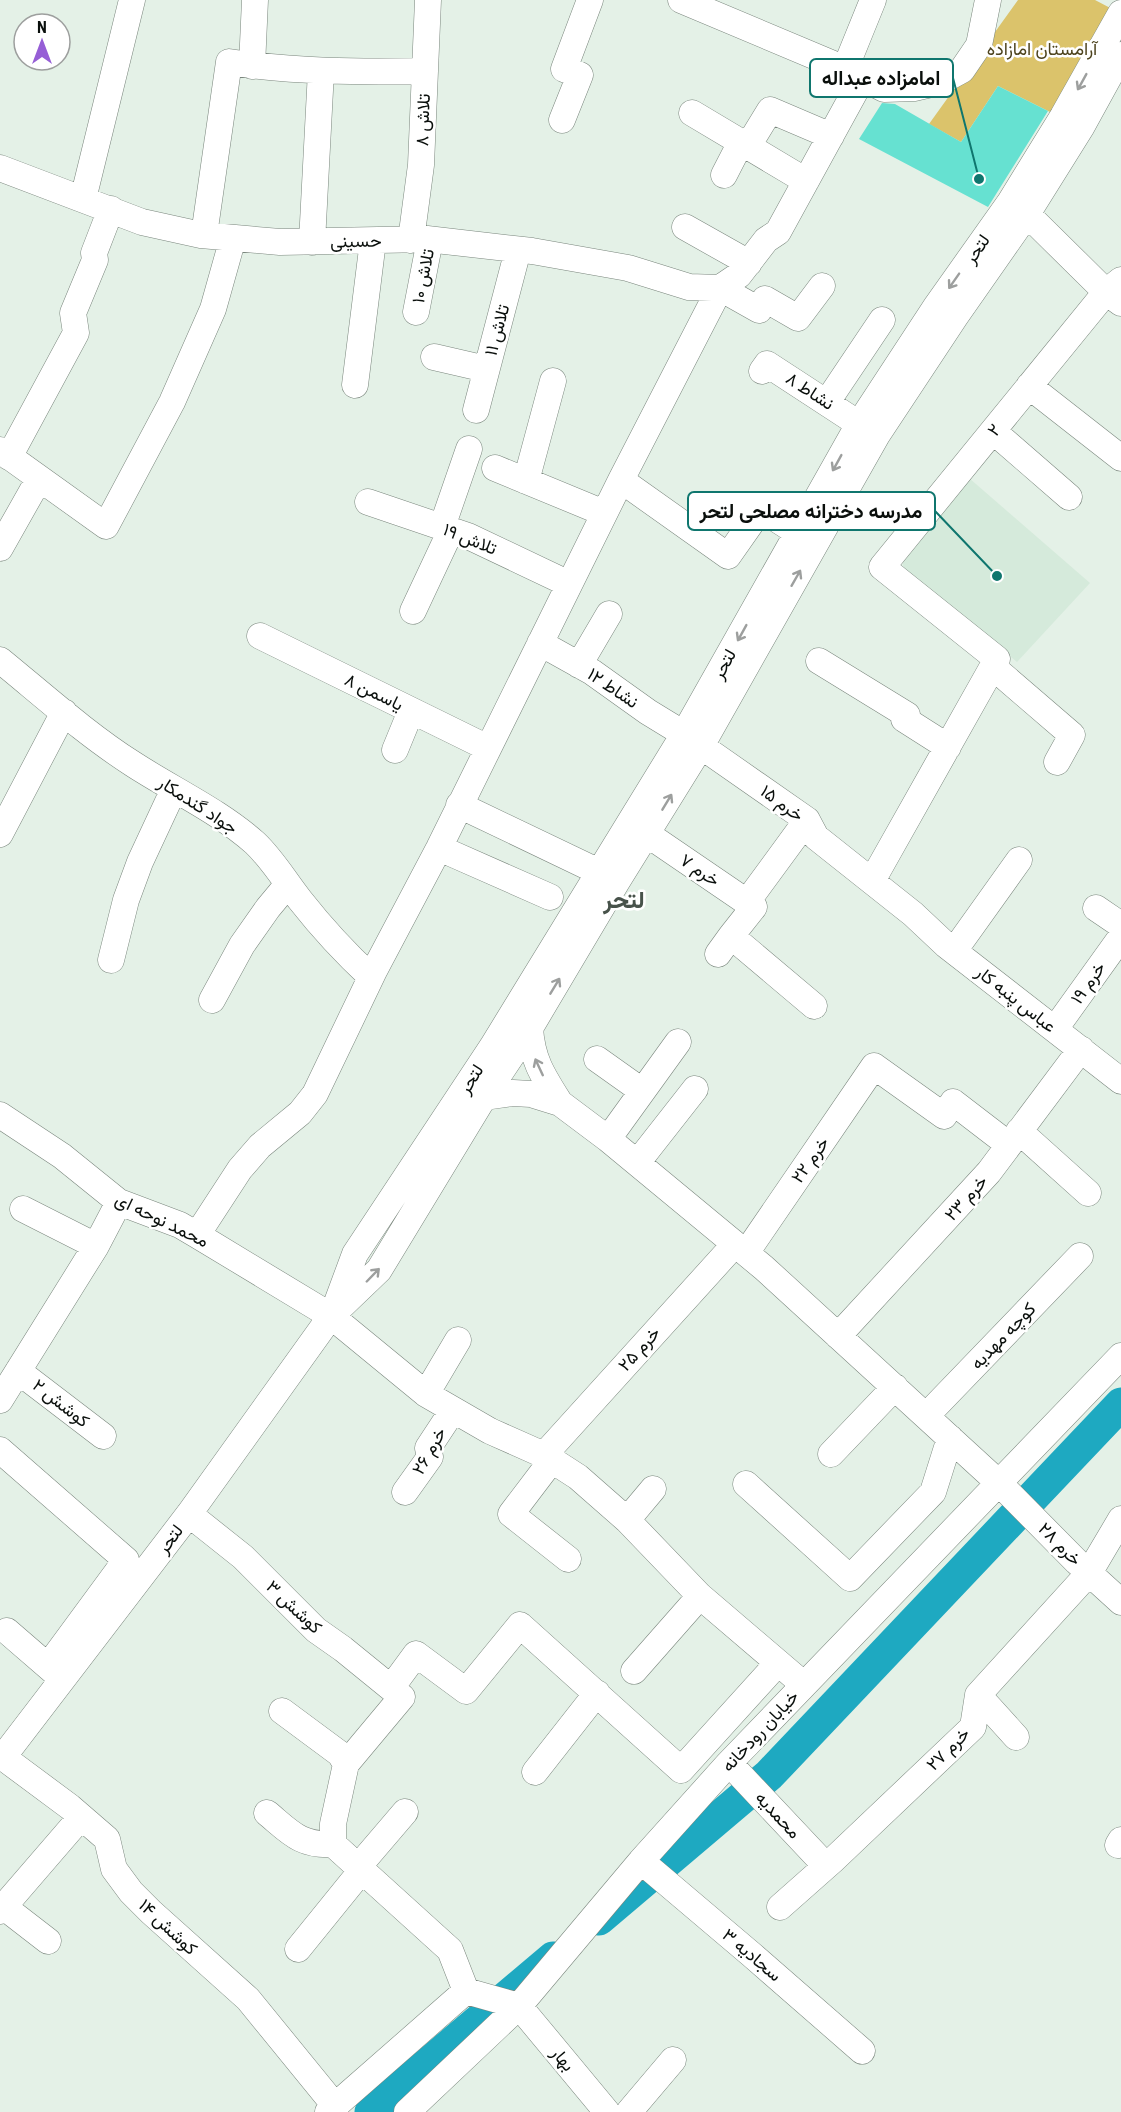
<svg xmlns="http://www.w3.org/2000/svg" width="1121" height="2112" viewBox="0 0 1121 2112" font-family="'Roboto Condensed',Vazirmatn,sans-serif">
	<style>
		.built { fill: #d5eadb }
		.green { fill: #dbc36b }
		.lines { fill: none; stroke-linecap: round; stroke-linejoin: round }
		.river { stroke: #1ea9c1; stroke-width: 33 }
		.building { fill: #66e1d1 }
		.minor-casing { stroke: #7a867d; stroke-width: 27 }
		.minor { stroke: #fff; stroke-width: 26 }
		.oneway { stroke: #9d9f9e }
		.labels { text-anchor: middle; stroke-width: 5; stroke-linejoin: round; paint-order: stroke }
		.park-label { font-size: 18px; fill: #4e441e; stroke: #fff }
		.street-label { font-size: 18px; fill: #0a0f0c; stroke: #fff }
		.district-label { font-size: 24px; font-weight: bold; fill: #47524a; stroke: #fff }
		.leader { fill: none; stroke: #0f766e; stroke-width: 2 }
		.callout-dot { fill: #0f766e; stroke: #fff; stroke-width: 2 }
		.callout { fill: #fff; stroke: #0f766e; stroke-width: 2 }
		.callout-label { font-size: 20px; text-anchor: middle; font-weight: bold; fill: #0a0f0c }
	</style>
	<rect width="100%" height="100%" fill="#e4f1e7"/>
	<path class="built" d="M 969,478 L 1090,583 L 1017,662 L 904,569 L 901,556 Z"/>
	<path class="green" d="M 1018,0 L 1095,0 L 1116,11 L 1060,117 L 998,86 L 961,142 L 929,124 Z"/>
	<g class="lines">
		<path class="river" d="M 599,1919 L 769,1775 L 1121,1404
			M 371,2112 L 553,1958"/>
	</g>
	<path class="building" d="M 998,86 L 1048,111 L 988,207 L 859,139 L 882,103 L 895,104 L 961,142 Z"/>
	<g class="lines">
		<defs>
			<path id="minor" d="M 681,0 L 845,69 L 884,89 L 914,88 L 940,82 L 962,70 L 979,45 L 988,0
				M 252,66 L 255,0
				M 845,69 L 873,0
				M 692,113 L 806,181
				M 562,120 L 580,75 L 564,69 L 590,0
				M 748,146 L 770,110 L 831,136
				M 0,168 L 142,222 L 201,235 L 280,242 L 427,239 L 532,251 L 628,268 L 689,287 L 720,288 L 759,310 L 765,299 L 798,318 L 822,286
				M 724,175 L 741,142
				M 83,199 L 132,0
				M 1013,204 L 1027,214 L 1106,292 L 1121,303
				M 685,227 L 749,263
				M 204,235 L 229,62 C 294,72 359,72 425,71
				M 411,240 L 421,165 L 428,0
				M 312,242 L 321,71
				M 416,312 L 430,240
				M 434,357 L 486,369
				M 762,371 L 767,364 L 859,424
				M 355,385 L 373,241
				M 1029,386 L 1121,458
				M 827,402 L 882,320
				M 476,410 L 518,250
				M 993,431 L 1069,497
				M 0,450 L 106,526 L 172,402 L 213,309 L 233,238
				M 9,457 L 76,333 L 73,313 L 95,260 L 94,253 L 111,209
				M 495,468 L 604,513
				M 621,480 L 728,556 L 761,509 L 798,533
				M 526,481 L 553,381
				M 368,502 L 468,536 L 569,584
				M 442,527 L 469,449
				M 0,548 L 39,479
				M 413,611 L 451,530
				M 260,636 L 488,748
				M 540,643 L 592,672 L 648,712 L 684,734
				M 0,660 C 43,695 86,734 133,764 C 173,790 219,811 255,843 C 273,860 285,881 300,900 C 322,928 345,953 371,977
				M 819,661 L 907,715 L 904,719 L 948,747
				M 579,665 L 609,614
				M 993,667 L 1072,735 L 1057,762
				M 701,746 L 807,820 L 816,837 L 913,914 L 946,945 L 1121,1081
				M 395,750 L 411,711
				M 459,805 L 599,872
				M 0,834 L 64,712
				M 647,834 L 754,907 L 731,936 L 814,1006
				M 439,848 L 550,897
				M 872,881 L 997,659 L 882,567 L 1106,292 L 1121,280
				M 747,902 L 807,820
				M 1096,908 L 1121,925
				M 954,951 L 1019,860
				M 718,954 L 731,936
				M 111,960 L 126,900 L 140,862 L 174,789
				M 212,1000 L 242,945 L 268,908 L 288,884
				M 530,1028 C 532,1060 543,1076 560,1103
				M 1055,1029 L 1121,937
				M 597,1059 L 642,1091
				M 484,1097 L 513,1093 L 531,1094 L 560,1103 L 608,1139 L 764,1268 L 1000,1484 L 1077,1562 L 1121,1602
				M 0,1115 L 62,1156 L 119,1202 L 180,1225 L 197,1235 L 331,1316 L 426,1394 L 490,1431 L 544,1455 L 578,1477 L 627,1520 L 700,1596 L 803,1684
				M 1019,1131 L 1088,1193
				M 608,1139 L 678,1042
				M 637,1163 L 695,1089
				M 23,1209 L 96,1246
				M 197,1235 L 240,1169 L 260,1146 L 300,1113 L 315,1094 L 374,971 L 439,848 L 621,480 L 720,288 L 739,275 L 766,240 L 778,232 L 863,77
				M 746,1253 L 874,1066 L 944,1116 L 953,1102 L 1009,1145
				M 335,1308 L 355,1254 L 492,1047 L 684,734 L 859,424 L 937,305 L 1010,202 L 1063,116 L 1121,13
				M 838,1336 L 989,1172 L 1081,1049
				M 18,1371 L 103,1436
				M 426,1394 L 458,1340
				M 0,1400 L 96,1246 L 119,1202
				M 926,1416 L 1080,1256
				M 0,1450 L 126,1560 L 48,1666
				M 831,1454 L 895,1387
				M 544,1455 L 735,1244
				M 552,1460 L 511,1514 L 568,1559
				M 746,1484 L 850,1578 L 933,1492 L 950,1438
				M 405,1492 L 430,1457 L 428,1448 L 453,1410
				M 189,1514 L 243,1557 L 316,1630 L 343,1649 L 402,1697 L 346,1764 L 333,1824 L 333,1844 L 450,1950 L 466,1991
				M 627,1520 L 653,1489
				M 7,1631 L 59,1676
				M 634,1671 L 700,1596
				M 391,1688 L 416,1654 L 466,1691 L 520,1625 L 681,1770 L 778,1663
				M 978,1695 L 1016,1737
				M 282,1711 L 340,1754 L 346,1764
				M 0,1755 L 70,1807 L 107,1839 L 114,1869 L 131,1892 L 151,1912 L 248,1999 L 336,2107
				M 3,1757 L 189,1514 L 331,1316 L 379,1270 L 484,1097 L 530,1028 L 616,883 L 701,746 L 877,435 L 955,317 L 1027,214 L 1082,126 L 1121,55
				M 729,1763 L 826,1866
				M 535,1772 L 597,1693
				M 267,1813 C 290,1832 300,1846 333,1844
				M 1118,1845 L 1121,1840
				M 641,1861 L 752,1955 L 862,2051
				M 358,1867 L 405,1812
				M 4,1907 L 48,1941
				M 780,1907 L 832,1861 L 973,1727 L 978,1695 L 1089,1573 L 1121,1519
				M 0,1911 L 81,1817
				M 298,1949 L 362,1870
				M 328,2112 L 466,1991 L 519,2006 L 607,2112
				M 407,2112 L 519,2006 L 641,1861 L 729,1763 L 1121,1356
				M 629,2112 L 673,2060"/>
		</defs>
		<use href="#minor" class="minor-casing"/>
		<use href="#minor" class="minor"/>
	</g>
	<defs><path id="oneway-shaft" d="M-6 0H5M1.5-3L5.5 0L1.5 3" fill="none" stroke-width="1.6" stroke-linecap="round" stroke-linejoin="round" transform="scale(1.5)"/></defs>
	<g class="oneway">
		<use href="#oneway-shaft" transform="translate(1082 82) rotate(119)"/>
		<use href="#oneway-shaft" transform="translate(954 281) rotate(125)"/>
		<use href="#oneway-shaft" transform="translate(837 463) rotate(119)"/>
		<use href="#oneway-shaft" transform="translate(796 578) rotate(-60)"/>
		<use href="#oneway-shaft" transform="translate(742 633) rotate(119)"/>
		<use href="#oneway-shaft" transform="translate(667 802) rotate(-59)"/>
		<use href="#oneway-shaft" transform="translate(555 986) rotate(-59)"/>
		<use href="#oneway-shaft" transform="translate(539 1067) rotate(-115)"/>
		<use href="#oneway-shaft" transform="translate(373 1275) rotate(-46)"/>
	</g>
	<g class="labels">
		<g class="park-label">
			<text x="1042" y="55">آرامستان امازاده</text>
		</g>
		<g class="street-label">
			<text transform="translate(423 120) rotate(-88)" y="6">تلاش ۸</text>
			<text transform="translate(356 241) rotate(-1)" y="6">حسینی</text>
			<text transform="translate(977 249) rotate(-55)" y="6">لتحر</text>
			<text transform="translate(423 276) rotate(-79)" y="6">تلاش ۱۰</text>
			<text transform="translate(497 330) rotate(-75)" y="6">تلاش ۱۱</text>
			<text transform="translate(810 391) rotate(33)" y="6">نشاط ۸</text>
			<text transform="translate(994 430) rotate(-51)" y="6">۲</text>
			<text transform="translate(470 539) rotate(22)" y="6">تلاش ۱۹</text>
			<text transform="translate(724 664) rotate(-61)" y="6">لتحر</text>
			<text transform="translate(613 688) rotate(34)" y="6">نشاط ۱۲</text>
			<text transform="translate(374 692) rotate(26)" y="6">یاسمن ۸</text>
			<text transform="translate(782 803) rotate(36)" y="6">خرم ۱۵</text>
			<text transform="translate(198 805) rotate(33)" y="6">جواد گندمکار</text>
			<text transform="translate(700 870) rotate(34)" y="6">خرم ۷</text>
			<text transform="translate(1088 983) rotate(-55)" y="6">خرم ۱۹</text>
			<text transform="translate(1016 999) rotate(38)" y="6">عباس پنبه کار</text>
			<text transform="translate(471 1079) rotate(-57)" y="6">لتحر</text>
			<text transform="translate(810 1160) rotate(-55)" y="6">خرم ۲۲</text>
			<text transform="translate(966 1198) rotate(-48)" y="6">خرم ۲۳</text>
			<text transform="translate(162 1220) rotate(26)" y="6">محمد نوحه ای</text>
			<text transform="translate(1003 1336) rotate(-46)" y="6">کوچه مهدیه</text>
			<text transform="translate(639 1349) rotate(-48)" y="6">خرم ۲۵</text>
			<text transform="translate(61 1403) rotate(38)" y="6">کوشش ۲</text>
			<text transform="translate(429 1451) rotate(-61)" y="6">خرم ۲۶</text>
			<text transform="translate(170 1539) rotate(-53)" y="6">لتحر</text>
			<text transform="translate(1060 1544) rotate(45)" y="6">خرم ۲۸</text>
			<text transform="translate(294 1607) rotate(43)" y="6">کوشش ۳</text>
			<text transform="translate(760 1731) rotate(-47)" y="6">خیابان رودخانه</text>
			<text transform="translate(948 1749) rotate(-45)" y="6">خرم ۲۷</text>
			<text transform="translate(778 1815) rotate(47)" y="6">محمدیه</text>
			<text transform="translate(168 1927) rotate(43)" y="6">کوشش ۱۴</text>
			<text transform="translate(752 1955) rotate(40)" y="6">سجادیه ۳</text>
			<text transform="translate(563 2059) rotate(50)" y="6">بهار</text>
		</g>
		<g class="district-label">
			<text x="624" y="908">لتحر</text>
		</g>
	</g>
	<path class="leader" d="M979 179L953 78M997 576L935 511"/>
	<g class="callout-dot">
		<circle cx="979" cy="179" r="6"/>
		<circle cx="997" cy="576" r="6"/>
	</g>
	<g class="callout">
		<rect x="810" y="59" width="143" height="38" rx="6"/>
		<rect x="688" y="492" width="247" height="38" rx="6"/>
	</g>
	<g class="callout-label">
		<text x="881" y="85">امامزاده عبداله</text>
		<text x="811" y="518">مدرسه دخترانه مصلحی لتحر</text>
	</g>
	<g transform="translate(42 42)"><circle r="28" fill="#ffffff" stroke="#9d9f9e" stroke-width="1.5"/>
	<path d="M0-4.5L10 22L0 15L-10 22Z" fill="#965ed6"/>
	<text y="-9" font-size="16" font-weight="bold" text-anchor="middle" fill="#0a0f0c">N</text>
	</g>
</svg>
